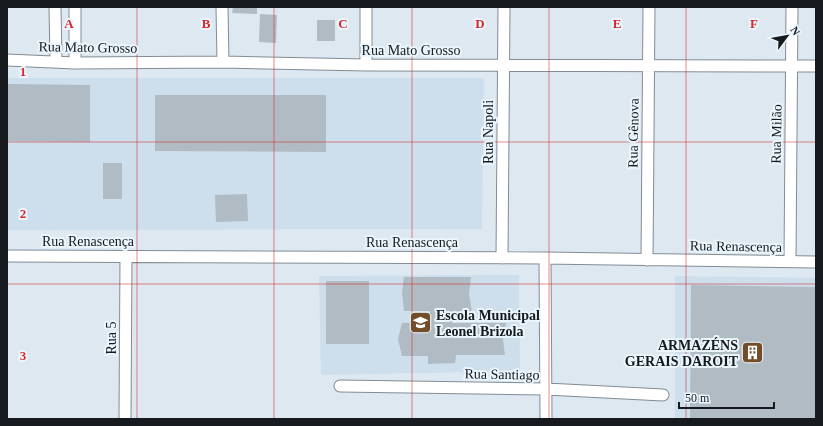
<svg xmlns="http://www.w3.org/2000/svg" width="823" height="426" viewBox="0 0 823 426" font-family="'Times New Roman',serif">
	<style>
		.built { fill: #cddeed }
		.building { fill: #b1bbc4 }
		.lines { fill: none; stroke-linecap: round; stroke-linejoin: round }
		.street-casing { stroke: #838c95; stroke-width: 13 }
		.street { stroke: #fff; stroke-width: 11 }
		.grid { fill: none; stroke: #d62828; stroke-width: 1; stroke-opacity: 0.55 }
		.labels { text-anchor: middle; stroke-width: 4; stroke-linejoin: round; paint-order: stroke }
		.street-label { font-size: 14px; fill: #16191d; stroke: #eaf5fe }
		.poi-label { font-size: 14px; font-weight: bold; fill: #16191d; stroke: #eaf5fe; text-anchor: start }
		.grid-label { font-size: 13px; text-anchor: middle; font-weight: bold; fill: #d62828; stroke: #eaf5fe; stroke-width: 4; stroke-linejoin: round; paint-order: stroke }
	</style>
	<rect width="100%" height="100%" fill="#dde8f1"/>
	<path class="built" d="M 7,78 L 484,78 L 482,229 L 7,230 Z
		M 519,275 L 520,371 L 321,375 L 319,276 Z
		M 675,276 L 816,278 L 816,419 L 675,419 Z"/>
	<path class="building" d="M 233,7 L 257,7 L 257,14 L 232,13 Z
		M 260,14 L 277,15 L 276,43 L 259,42 Z
		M 317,20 L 335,20 L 335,41 L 317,41 Z
		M 7,84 L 90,85 L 90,142 L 7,141 Z
		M 155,95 L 326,95 L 326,152 L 155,151 Z
		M 103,163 L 122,163 L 122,199 L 103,199 Z
		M 247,194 L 248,221 L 216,222 L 215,195 Z
		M 404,277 L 471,277 L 469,294 L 472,312 L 452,312 L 452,323 L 506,323 L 503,340 L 505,355 L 456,355 L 455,363 L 428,364 L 428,356 L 402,356 L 398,339 L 402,323 L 429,322 L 430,311 L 404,311 L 402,293 Z
		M 326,281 L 369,281 L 369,344 L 326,344 Z
		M 691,285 L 816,287 L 816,419 L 690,419 Z"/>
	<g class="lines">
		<defs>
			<path id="street" d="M 55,7 L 56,62
				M 75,7 L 75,63
				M 222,7 L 223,62
				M 7,60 L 75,63 L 223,62 L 366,65 L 816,66
				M 366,65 L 366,7
				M 7,256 L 545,258 L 816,262
				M 502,258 L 504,7
				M 545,258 L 546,419
				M 647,260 L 649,7
				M 790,261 L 792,7
				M 340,386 L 546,389 L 663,395
				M 125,419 L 126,256"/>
		</defs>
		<use href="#street" class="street-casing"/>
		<use href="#street" class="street"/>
	</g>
	<path class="grid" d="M 137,7 L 137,419M 274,7 L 274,419M 412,7 L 412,419M 549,7 L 549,419M 686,7 L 686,419M 7,142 L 816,142M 7,284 L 816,284"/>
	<defs>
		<symbol id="school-square" viewBox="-11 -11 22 22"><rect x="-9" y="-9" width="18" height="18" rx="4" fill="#724d28" stroke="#eaf5fe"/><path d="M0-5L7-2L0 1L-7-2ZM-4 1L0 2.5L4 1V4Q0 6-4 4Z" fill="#fff"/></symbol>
		<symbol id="building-square" viewBox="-11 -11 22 22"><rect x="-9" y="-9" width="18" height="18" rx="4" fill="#724d28" stroke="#eaf5fe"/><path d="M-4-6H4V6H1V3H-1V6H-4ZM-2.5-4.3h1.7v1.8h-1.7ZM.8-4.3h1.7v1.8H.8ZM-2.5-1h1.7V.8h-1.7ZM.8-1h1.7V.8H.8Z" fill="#fff"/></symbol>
	</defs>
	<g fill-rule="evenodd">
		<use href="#school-square" x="408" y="310" width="25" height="25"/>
		<use href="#building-square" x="740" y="340" width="25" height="25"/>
	</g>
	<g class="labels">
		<g class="street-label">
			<text transform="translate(88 47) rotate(1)" y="5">Rua Mato Grosso</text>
			<text x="411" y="55">Rua Mato Grosso</text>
			<text transform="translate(488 132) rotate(-90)" y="5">Rua Napoli</text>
			<text transform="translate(633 133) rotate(-89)" y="5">Rua Gênova</text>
			<text transform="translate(776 134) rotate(-89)" y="5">Rua Milão</text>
			<text x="88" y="246">Rua Renascença</text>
			<text x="412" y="247">Rua Renascença</text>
			<text transform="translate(736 246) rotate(1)" y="5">Rua Renascença</text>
			<text transform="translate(111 338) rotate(-90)" y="5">Rua 5</text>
			<text transform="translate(502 374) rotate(1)" y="5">Rua Santiago</text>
		</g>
		<g class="poi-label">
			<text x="436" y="320">Escola Municipal<tspan x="436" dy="16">Leonel Brizola</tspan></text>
			<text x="738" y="350" text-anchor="end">ARMAZÉNS<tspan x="738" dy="16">GERAIS DAROIT</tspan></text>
		</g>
	</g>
	<g class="grid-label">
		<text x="69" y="28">A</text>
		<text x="206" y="28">B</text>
		<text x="343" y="28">C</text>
		<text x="480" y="28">D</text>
		<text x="617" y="28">E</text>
		<text x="754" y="28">F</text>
		<text x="23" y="76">1</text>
		<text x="23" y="218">2</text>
		<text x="23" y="360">3</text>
	</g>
	<rect width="823" height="426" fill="none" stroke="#16191d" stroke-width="16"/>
	<g transform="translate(787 36) rotate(58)" stroke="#eaf5fe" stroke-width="3" paint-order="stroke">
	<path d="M0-3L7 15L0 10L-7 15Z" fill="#16191d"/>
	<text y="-6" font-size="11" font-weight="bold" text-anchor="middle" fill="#16191d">N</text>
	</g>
	<path d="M679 402v6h95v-6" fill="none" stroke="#16191d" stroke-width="2"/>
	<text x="685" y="402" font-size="12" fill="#16191d" stroke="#eaf5fe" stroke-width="3" paint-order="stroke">50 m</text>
</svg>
